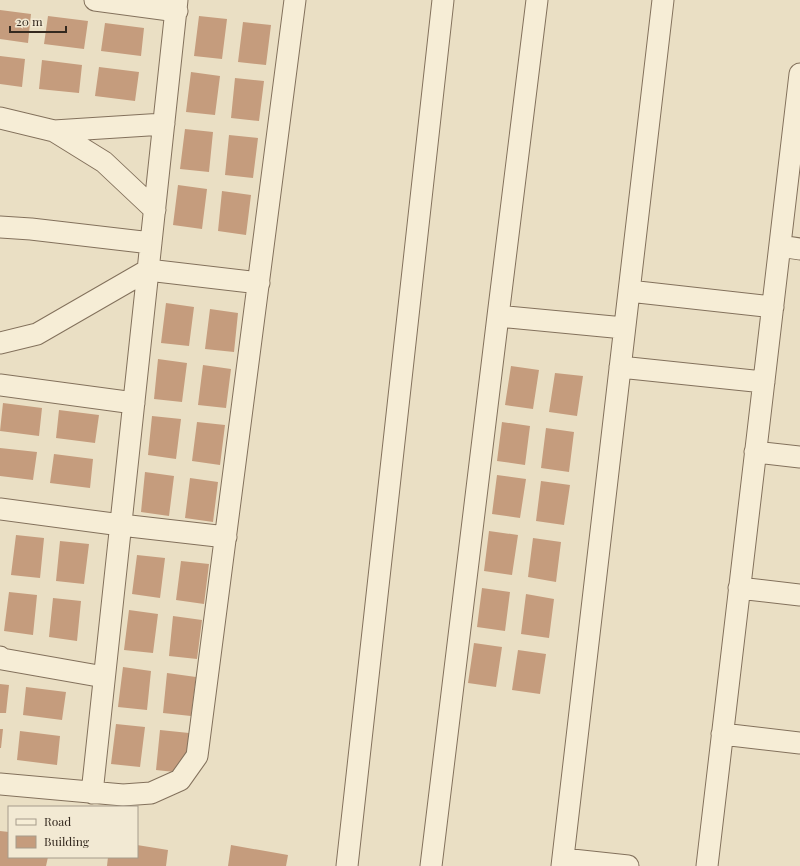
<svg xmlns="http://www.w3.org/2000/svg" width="800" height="866" viewBox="0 0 800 866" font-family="'Playfair Display',serif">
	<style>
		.building { fill: #c59c7d }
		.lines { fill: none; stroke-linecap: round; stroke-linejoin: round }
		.street-casing { stroke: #83715c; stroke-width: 23 }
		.street { stroke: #f6edd6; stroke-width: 21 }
	</style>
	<rect width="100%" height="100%" fill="#eadfc4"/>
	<path class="building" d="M 0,10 L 31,14 L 28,43 L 0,39 Z
		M 48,16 L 88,21 L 84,49 L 44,44 Z
		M 199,16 L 227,19 L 222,59 L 194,56 Z
		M 243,22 L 271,25 L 266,65 L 238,62 Z
		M 105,23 L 144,28 L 141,56 L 101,51 Z
		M 0,56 L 25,59 L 22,87 L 0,84 Z
		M 42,60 L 82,65 L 79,93 L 39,89 Z
		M 99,67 L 139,72 L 135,101 L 95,96 Z
		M 191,72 L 220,76 L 215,115 L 186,112 Z
		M 235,78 L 264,81 L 259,121 L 231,118 Z
		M 185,129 L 213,132 L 209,172 L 180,169 Z
		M 229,135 L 258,138 L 253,178 L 225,175 Z
		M 178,185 L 207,189 L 202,229 L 173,225 Z
		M 222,191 L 251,195 L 246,235 L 218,231 Z
		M 166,303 L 194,307 L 189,346 L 161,343 Z
		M 210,309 L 238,313 L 234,352 L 205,349 Z
		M 158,359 L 187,363 L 182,402 L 154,399 Z
		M 203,365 L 231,369 L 226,408 L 198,405 Z
		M 511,366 L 539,370 L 533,409 L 505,405 Z
		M 555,373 L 583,376 L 577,416 L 549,412 Z
		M 3,403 L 42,408 L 39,436 L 0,431 Z
		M 59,410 L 99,415 L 95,443 L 56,438 Z
		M 152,416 L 181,419 L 176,459 L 148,455 Z
		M 197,422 L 225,425 L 220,465 L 192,461 Z
		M 502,422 L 530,426 L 525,465 L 497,461 Z
		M 546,428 L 574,432 L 569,472 L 541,468 Z
		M 0,448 L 37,452 L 33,480 L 0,476 Z
		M 54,454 L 93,459 L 90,488 L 50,483 Z
		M 145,472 L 174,476 L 169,516 L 141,512 Z
		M 497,475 L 526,479 L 520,518 L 492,514 Z
		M 190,478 L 218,482 L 213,522 L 185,518 Z
		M 541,481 L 570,485 L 564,525 L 536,521 Z
		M 489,531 L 518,535 L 512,575 L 484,571 Z
		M 16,535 L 44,538 L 40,578 L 11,575 Z
		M 533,538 L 561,542 L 556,582 L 528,577 Z
		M 60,541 L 89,544 L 84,584 L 56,581 Z
		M 137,555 L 165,558 L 160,598 L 132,594 Z
		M 181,561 L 209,564 L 204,604 L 176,600 Z
		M 482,588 L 510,592 L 505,631 L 477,627 Z
		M 9,592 L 37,595 L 33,635 L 4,631 Z
		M 526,594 L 554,599 L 549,638 L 521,634 Z
		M 53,598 L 81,601 L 77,641 L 49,637 Z
		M 129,610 L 158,614 L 153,653 L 124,650 Z
		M 173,616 L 202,620 L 197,659 L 169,656 Z
		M 474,643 L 502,647 L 496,687 L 468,683 Z
		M 518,650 L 546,654 L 540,694 L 512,690 Z
		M 123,667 L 151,671 L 147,710 L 118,707 Z
		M 167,673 L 196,677 L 191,716 L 163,713 Z
		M 0,684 L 9,685 L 6,713 L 0,713 Z
		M 26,687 L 66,692 L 62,720 L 23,715 Z
		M 116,724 L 145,727 L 140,767 L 111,764 Z
		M 0,729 L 3,729 L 1,748 L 0,748 Z
		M 160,730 L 189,733 L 184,773 L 156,770 Z
		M 20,731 L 60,736 L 57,765 L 17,760 Z
		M 0,831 L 9,832 L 9,857 L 48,857 L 46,866 L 0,866 Z
		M 137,845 L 168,850 L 166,866 L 107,866 L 108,857 L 137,857 Z
		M 231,845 L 288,855 L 286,866 L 228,866 Z"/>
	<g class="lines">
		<defs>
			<path id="street" d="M 95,0 L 177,11
				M 0,118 L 54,131 L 164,124
				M 54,131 L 104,162 L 155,210
				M 0,227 L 31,229 L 151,243
				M 780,246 L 800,249
				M 629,291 L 773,307
				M 498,316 L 537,0
				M 0,343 L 37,334 L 148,270 L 259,283
				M 620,367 L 764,382
				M 0,385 L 134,403
				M 755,452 L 800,457
				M 0,509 L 121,525 L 226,537
				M 739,588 L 800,595
				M 0,657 L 2,659 L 104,677
				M 722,734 L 800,743
				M 0,784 L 123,795 L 151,793 L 180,780 L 197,756 L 295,0
				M 92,793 L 177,0
				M 563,859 L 628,866
				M 347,866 L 443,0
				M 431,866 L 498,316 L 624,328
				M 562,866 L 663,0
				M 707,866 L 800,74"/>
		</defs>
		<use href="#street" class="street-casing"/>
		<use href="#street" class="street"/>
	</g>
	<rect x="8" y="806" width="130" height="52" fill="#f2e9d3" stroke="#a69c8b"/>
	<rect x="16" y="819" width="20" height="6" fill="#f6edd6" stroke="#a69c8b"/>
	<text x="44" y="826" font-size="12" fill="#34291f">Road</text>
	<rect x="16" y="836" width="20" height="12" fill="#c59c7d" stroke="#a69c8b"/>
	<text x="44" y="846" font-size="12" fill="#34291f">Building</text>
	<path d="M10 26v6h56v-6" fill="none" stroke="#34291f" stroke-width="2"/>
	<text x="16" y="26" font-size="12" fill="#34291f" stroke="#f2e9d3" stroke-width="3" paint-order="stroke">20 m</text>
</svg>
